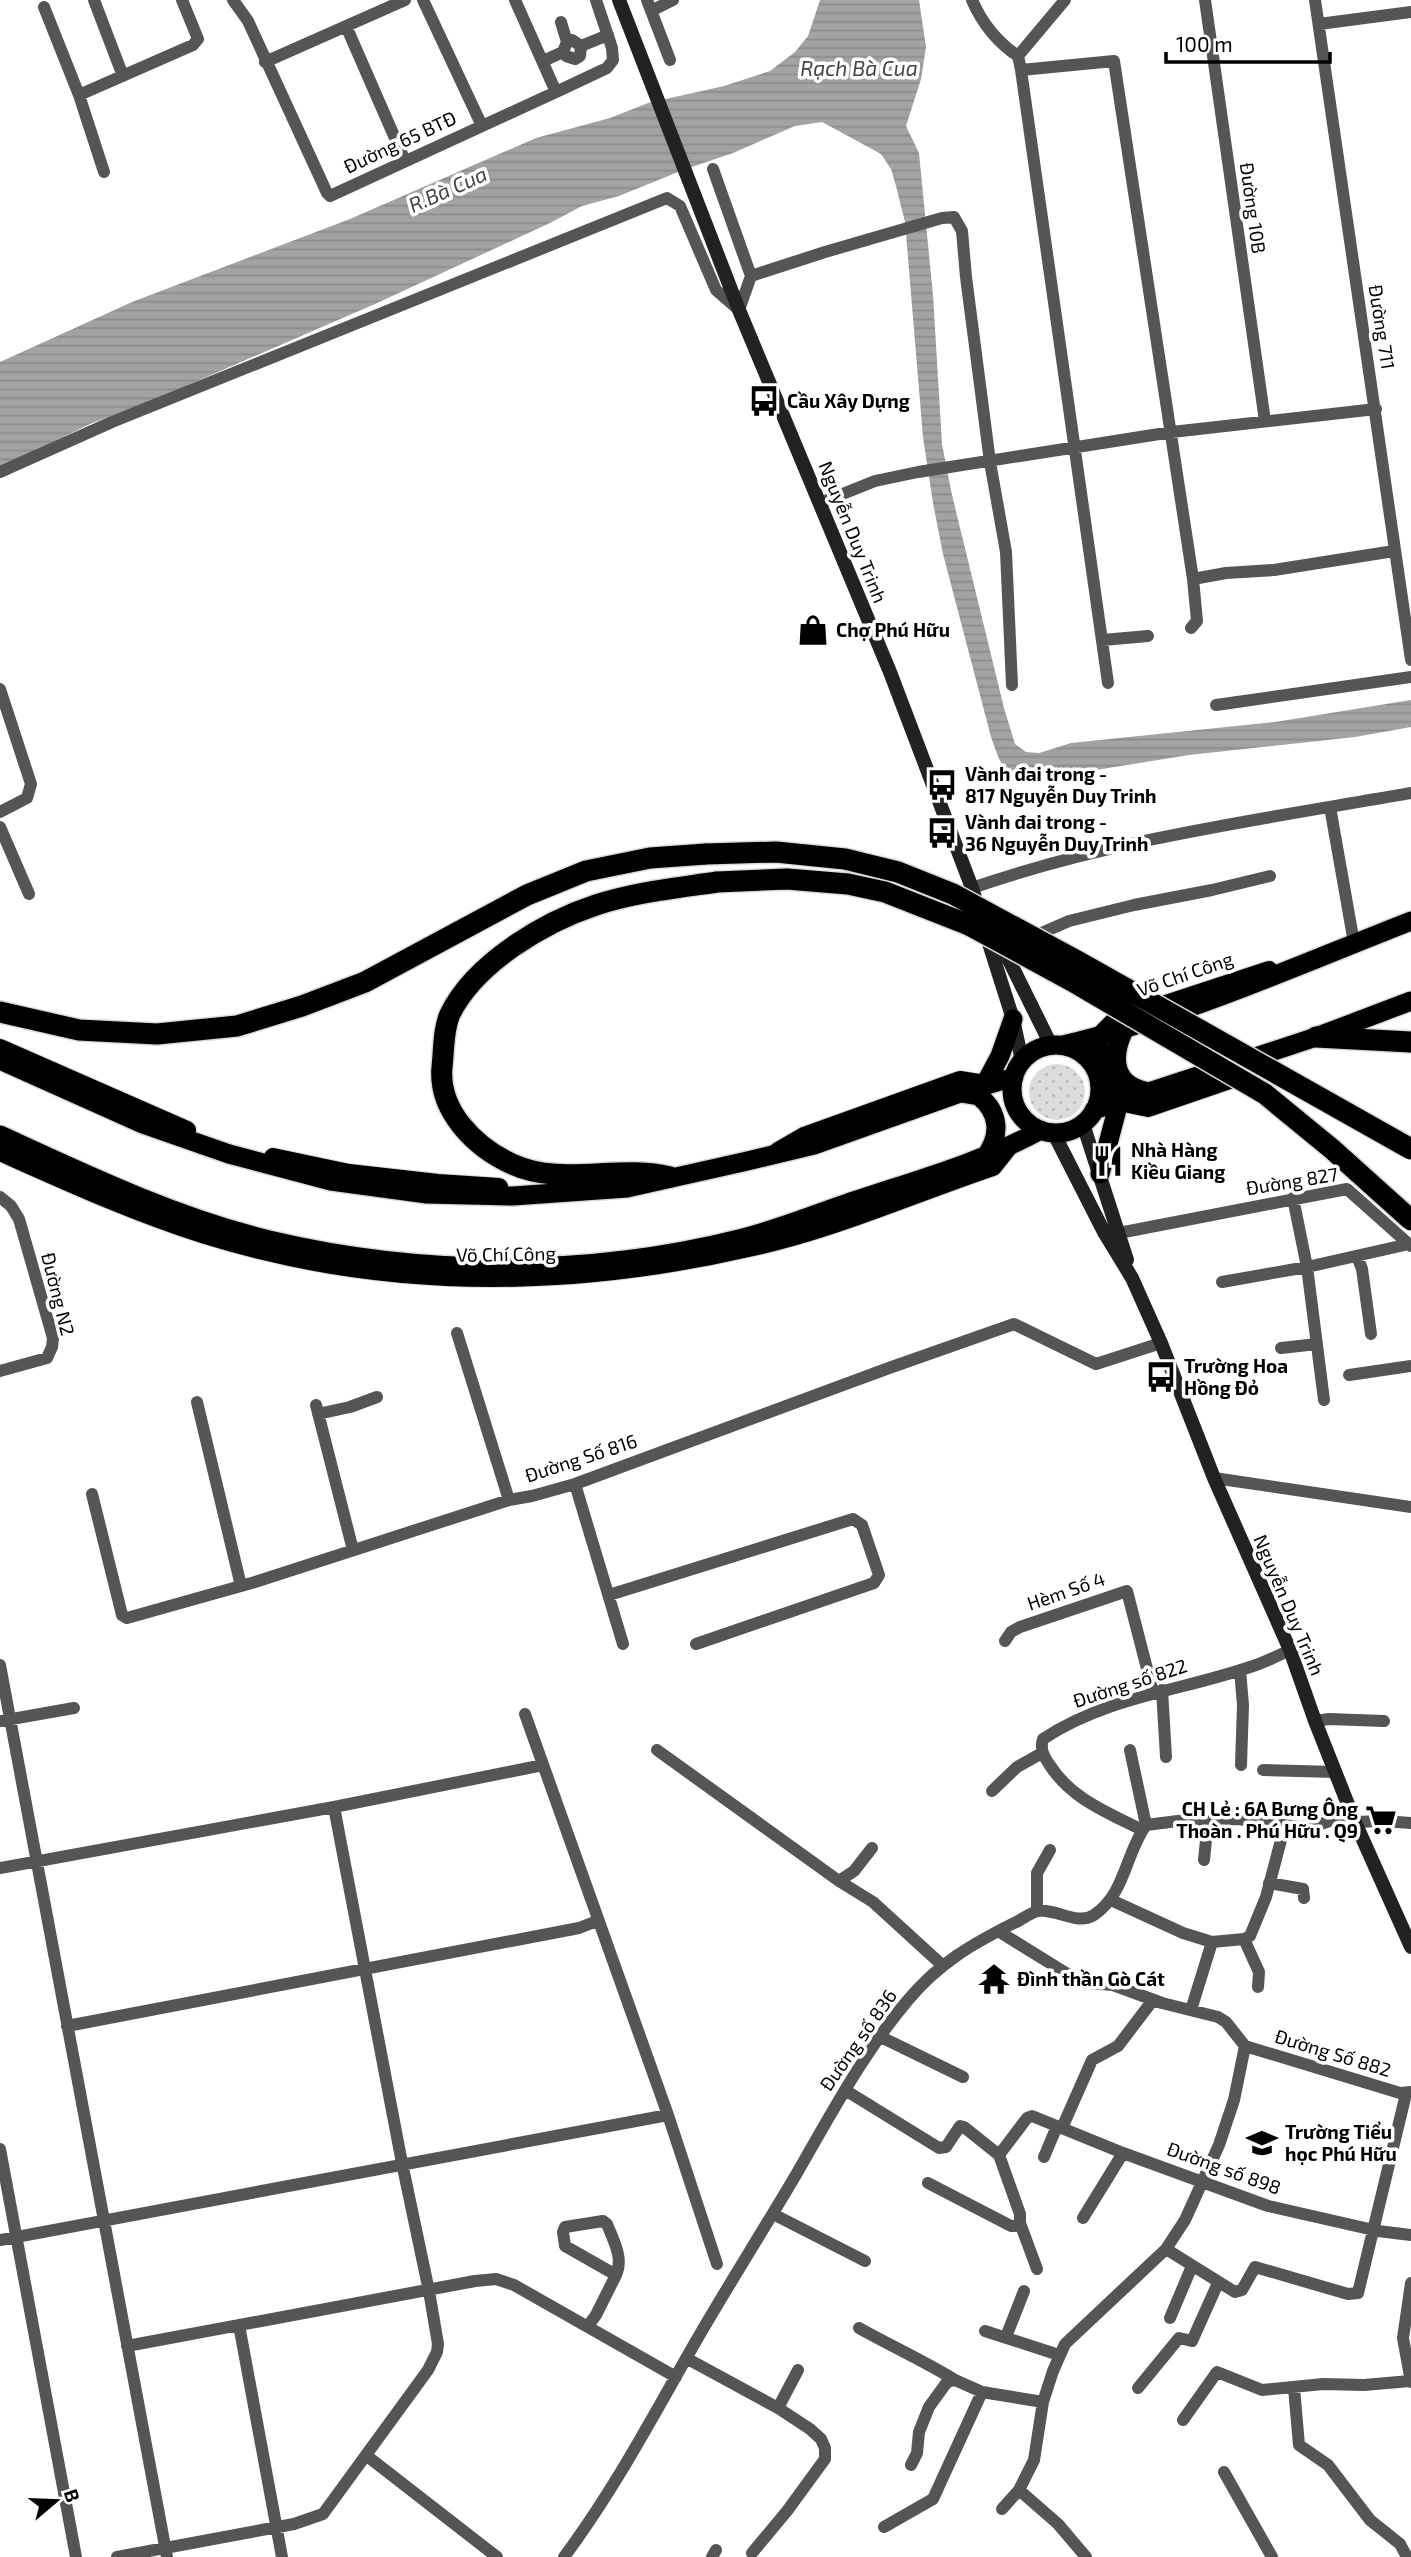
<svg xmlns="http://www.w3.org/2000/svg" width="1411" height="2557" viewBox="0 0 1411 2557" font-family="'Exo 2',sans-serif">
	<style>
		.grass { fill: url(#grass-dots) }
		.water { fill: url(#water-rules) }
		.lines { fill: none; stroke-linecap: round; stroke-linejoin: round }
		.primary-casing { stroke: #dbdbdb; stroke-width: 20 }
		.trunk-casing { stroke: #dbdbdb; stroke-width: 22 }
		.motorway-casing { stroke: #dbdbdb; stroke-width: 24 }
		.minor { stroke: #555; stroke-width: 12 }
		.secondary { stroke: #222; stroke-width: 14 }
		.primary { stroke: #000; stroke-width: 18 }
		.trunk { stroke: #000; stroke-width: 19 }
		.motorway { stroke: #000; stroke-width: 21 }
		.motorway-bridge-casing { stroke: #dbdbdb; stroke-width: 24; stroke-linecap: butt }
		.motorway-bridge { stroke: #000; stroke-width: 21 }
		.labels { text-anchor: middle; stroke-width: 7; stroke-linejoin: round; paint-order: stroke }
		.street-label { font-size: 19px; fill: #000; stroke: #fff }
		.poi-label { font-size: 19px; font-weight: bold; fill: #000; stroke: #fff; text-anchor: start }
		.water-label { font-size: 21px; font-style: italic; fill: #444; stroke: #fff }
	</style>
	<defs>
		<pattern id="grass-dots" width="8" height="8" patternUnits="userSpaceOnUse" patternTransform="scale(1.75)"><rect width="8" height="8" fill="#dcdcdc"/><path d="M2 2h.1M6 6h.1" fill="none" stroke="#bbb" stroke-width="1.8" stroke-linecap="round"/></pattern>
		<pattern id="water-rules" width="6" height="5" patternUnits="userSpaceOnUse" patternTransform="scale(1.75)"><rect width="6" height="5" fill="#a3a3a3"/><path d="M0 2.5h6" fill="none" stroke="#8b8b8b"/></pattern>
	</defs>
	<rect width="100%" height="100%" fill="#fff"/>
	<path class="grass" d="M1029 1092a28 28 0 1 1 56 0a28 28 0 1 1-56 0Z"/>
	<path class="water" d="M 820,0 L 919,0 L 926,47 L 921,79 L 906,126 L 919,153 L 933,295 L 942,444 L 952,495 L 1004,708 L 1015,744 L 1026,752 L 1039,753 L 1071,743 L 1275,722 L 1411,700 L 1411,727 L 1355,737 L 1189,755 L 1034,780 C 1001,771 1002,768 991,737 L 943,554 L 933,503 L 923,437 L 905,222 L 896,186 L 891,169 L 881,154 L 822,122 L 795,126 L 733,153 L 683,170 L 619,196 L 582,206 L 550,223 L 375,304 L 156,399 L 90,424 L 0,468 L 0,362 L 132,302 L 350,219 L 536,138 L 610,118 L 648,103 L 724,86 L 770,71 L 795,52 L 808,36 Z"/>
	<g class="lines">
		<defs>
			<path id="primary" d="M 1098,1037 L 1114,1021 L 1269,970
				M 0,1048 L 187,1130
				M 1119,1102 L 1148,1108 L 1253,1072 L 1270,1055
				M 778,1151 L 804,1136 L 960,1080 L 985,1084
				M 0,1152 C 67,1182 135,1213 205,1235 C 385,1291 571,1289 753,1247 C 835,1229 913,1194 993,1167 L 1008,1148
				M 273,1157 L 349,1173 L 438,1183 L 499,1187"/>
			<path id="trunk" d="M 1124,1030 C 1110,1059 1114,1087 1150,1092
				M 1098,1037 L 1104,1072 L 1119,1102 L 1100,1174
				M 1063,1045 C 1183,1017 1296,966 1411,921
				M1012 1089a44 44 0 1 1 88 0a44 44 0 1 1-88 0Z
				M 0,1060 L 143,1124 L 229,1154 L 331,1181 L 427,1194 L 513,1196 L 627,1188 L 743,1162 L 814,1145 L 960,1093 L 1014,1077
				M 985,1084 L 1000,1056 L 1013,1019
				M 961,1093 L 979,1096 C 1000,1113 1001,1136 985,1157
				M 1094,1110 L 1316,1037 L 1411,1001
				M 0,1135 C 87,1175 175,1217 269,1240 C 421,1276 587,1277 739,1239 C 776,1230 812,1215 848,1203 C 913,1181 980,1163 1041,1130"/>
			<path id="motorway" d="M 0,1012 L 79,1030 L 157,1034 L 237,1026 L 302,1006 L 365,982 L 527,895 L 586,871 L 650,858 L 706,854
				M 1316,1037 L 1411,1042
				M 670,1177 C 618,1164 562,1187 512,1164 C 475,1147 438,1111 442,1067 C 444,1050 443,1030 450,1014 C 475,963 544,922 596,905 C 635,892 677,888 717,882"/>
		</defs>
		<use href="#primary" class="primary-casing"/>
		<use href="#trunk" class="trunk-casing"/>
		<use href="#motorway" class="motorway-casing"/>
		<path class="minor" d="M 94,0 L 123,76
			M 233,0 L 248,21 L 327,193 L 330,196 L 556,92 L 515,0
			M 423,0 L 482,126
			M 647,0 L 670,60
			M 972,0 C 982,23 997,42 1018,56
			M 1205,0 L 1265,421
			M 1315,0 L 1411,660
			M 44,7 L 79,95 L 104,172
			M 651,11 L 673,0
			M 561,22 L 567,42
			M 1319,24 L 1411,12
			M 346,26 L 405,161
			M 581,46 L 608,35
			M 1018,56 L 1021,70 L 1114,61 L 1193,579 L 1197,621 L 1191,628
			M 1018,56 L 1065,0
			M 543,61 L 563,52 L 567,42 L 572,40 L 581,46 L 580,56 L 575,59 L 566,56 L 563,52
			M 265,62 L 405,0
			M 1021,70 L 1108,683
			M 556,92 L 607,68 L 613,60 L 612,48 L 596,0
			M 79,95 L 193,45 L 198,39 L 182,0
			M 751,276 L 825,252 L 942,218 L 954,217 L 962,231 L 966,277 L 990,462 L 1006,552 L 1012,685
			M 0,472 L 112,422 L 667,198 L 680,206 L 716,290 L 739,310 L 751,276 L 713,169
			M 820,503 L 875,481 L 918,472 L 1172,432 L 1376,409
			M 1193,579 L 1226,573 L 1274,570 L 1394,551
			M 1103,640 L 1148,636
			M 0,689 L 31,784 L 27,798 L 0,812
			M 1216,705 L 1411,677
			M 1330,807 L 1354,943
			M 0,827 L 29,894
			M 972,888 C 1114,839 1263,819 1411,793
			M 1030,938 L 1069,921 L 1134,905 L 1212,890 L 1270,876
			M 0,1197 L 11,1206 L 19,1219 L 53,1338 L 52,1347 L 47,1358 L 0,1371
			M 1293,1198 L 1307,1267 L 1324,1400
			M 1119,1233 L 1347,1189 L 1411,1246
			M 1357,1256 L 1362,1269 L 1371,1334
			M 1222,1282 L 1307,1267 L 1409,1244
			M 457,1333 L 509,1500
			M 1281,1348 L 1317,1344
			M 1349,1375 L 1411,1366
			M 197,1402 L 241,1586
			M 316,1405 L 353,1550
			M 318,1414 L 350,1407 L 377,1397
			M 1214,1478 L 1411,1507
			M 575,1484 L 623,1644
			M 92,1494 L 122,1615 L 127,1618 L 255,1582 L 509,1500 L 532,1496 L 575,1484 L 889,1368 L 1014,1324 L 1096,1364 L 1161,1343
			M 609,1595 L 853,1519 L 862,1525 L 879,1575 L 874,1583 L 696,1644
			M 1005,1641 L 1011,1632 L 1020,1627 L 1127,1591 L 1153,1692
			M 0,1665 L 167,2557
			M 1240,1670 L 1243,1705 L 1241,1765
			M 1162,1690 L 1166,1757
			M 525,1714 L 668,2115 L 717,2264
			M 0,1721 L 74,1708
			M 1315,1721 L 1329,1719 L 1384,1721
			M 657,1750 L 839,1881 L 873,1902 L 942,1965
			M 1130,1750 L 1146,1825
			M 1263,1770 L 1336,1772
			M 992,1791 L 1017,1767 L 1042,1753
			M 1355,1822 L 1383,1821 L 1411,1823
			M 1142,1830 C 1107,1812 1071,1799 1049,1764 C 1043,1755 1040,1749 1043,1739 C 1106,1697 1180,1691 1250,1667 C 1264,1663 1277,1656 1290,1650
			M 1204,1860 L 1208,1820
			M 0,1868 L 334,1807 L 543,1765
			M 839,1881 L 854,1871 L 872,1848
			M 1269,1883 L 1303,1889 L 1304,1898
			M 1111,1900 L 1183,1933 L 1212,1942
			M 1037,1911 L 1037,1873 L 1050,1850
			M 998,1931 L 1066,1973 L 1088,1983 L 1113,1985 L 1162,2003 L 1218,2017 L 1226,2022 L 1245,2046
			M 1244,1939 L 1259,1972 L 1258,1987
			M 1191,2010 L 1212,1942 L 1244,1939 L 1250,1936 L 1266,1897 L 1285,1825
			M 67,2026 L 579,1928 L 597,1921
			M 881,2037 L 963,2077
			M 1245,2046 L 1400,2093 L 1411,2092
			M 845,2090 L 939,2148 L 946,2147 L 960,2126 L 964,2127 L 999,2155 L 1020,2214 L 1020,2223 L 1015,2226 L 1011,2226 L 928,2183
			M 1062,2128 L 1092,2060 L 1118,2046 L 1153,2000
			M 0,2149 L 76,2557
			M 999,2155 L 1027,2118 L 1032,2116 L 1123,2153 L 1268,2206 L 1378,2231 L 1411,2235
			M 1044,2157 L 1057,2126
			M 773,2214 L 865,2261
			M 1083,2218 L 1123,2153
			M 1020,2223 L 1037,2269
			M 0,2240 L 668,2115
			M 1166,2249 L 1235,2292 L 1242,2290 L 1255,2267 L 1348,2294 L 1358,2293 L 1406,2094
			M 1411,2283 L 1403,2338 L 1411,2382
			M 1170,2318 L 1192,2266
			M 239,2325 L 282,2557
			M 588,2326 L 596,2315 L 616,2275 C 624,2258 613,2240 607,2224 L 603,2221 L 565,2227 L 563,2232 L 565,2246 L 616,2275
			M 859,2328 C 891,2346 924,2361 955,2380
			M 985,2331 L 1059,2355
			M 1006,2337 L 1024,2291
			M 127,2346 L 475,2281 L 496,2279 L 514,2285 L 676,2377
			M 686,2358 L 778,2408 L 810,2429 L 821,2439 L 825,2448 L 825,2459 L 787,2511 L 752,2553
			M 1138,2388 L 1179,2338 L 1192,2341 L 1218,2283
			M 1294,2388 L 1299,2445 L 1328,2465 L 1370,2520 L 1400,2544 L 1407,2557
			M 778,2408 L 798,2370
			M 1183,2420 L 1217,2372 L 1262,2390 L 1323,2384 L 1364,2385 L 1410,2381
			M 367,2456 L 497,2557
			M 911,2465 L 917,2453 L 919,2432 L 929,2407 L 947,2382 L 955,2380 L 982,2392 L 1043,2402
			M 1224,2472 L 1272,2557
			M 1019,2490 L 1058,2524 L 1086,2557
			M 1002,2509 L 1019,2490 L 1034,2460 L 1043,2402 L 1053,2371 L 1065,2344 L 1166,2249 L 1185,2220 L 1219,2145 L 1234,2100 L 1245,2046
			M 884,2527 L 933,2499 L 982,2392
			M 117,2557 L 294,2524 L 323,2514 L 428,2370 L 437,2352 L 438,2344 L 429,2291 L 402,2163 L 334,1807
			M 564,2557 C 615,2489 654,2414 696,2341 C 729,2284 764,2229 797,2173 C 831,2114 864,2052 908,2000 C 939,1963 972,1944 1014,1923 C 1022,1920 1029,1913 1038,1911 C 1056,1908 1077,1926 1094,1915 C 1126,1893 1125,1854 1146,1825 L 1186,1820 L 1238,1819 L 1299,1827 L 1315,1826 L 1353,1813
			M 712,2557 L 716,2550"/>
		<path class="secondary" d="M 619,0 L 739,310 L 890,672 L 972,888 L 979,911
			M 985,931 L 1013,1019 L 1022,1061
			M 1000,942 L 1051,1045
			M 1083,1124 L 1127,1260
			M 1053,1132 L 1104,1232 L 1132,1278 L 1161,1343 L 1214,1478 L 1290,1650 L 1315,1721 L 1355,1822 L 1411,1947"/>
		<use href="#primary" class="primary"/>
		<use href="#trunk" class="trunk"/>
		<use href="#motorway" class="motorway"/>
		<defs>
			<path id="motorway-bridge" d="M 706,854 L 776,852 L 845,859 L 898,872 L 953,894 L 1079,962 L 1411,1149
				M 717,882 L 787,879 L 848,884 L 885,892 L 969,925 L 1072,981 L 1265,1094 L 1332,1149 L 1411,1220"/>
		</defs>
		<use href="#motorway-bridge" class="motorway-bridge-casing"/>
		<use href="#motorway-bridge" class="motorway-bridge"/>
	</g>
	<defs>
		<symbol id="bus-bare" viewBox="-9 -9 18 18"><path d="M-5-6H5V4H4V6H2V4H-2V6H-4V4H-5ZM-3.5-4V0h7V-4ZM-3.5 1.2v1.5H-2V1.2ZM2 1.2v1.5H3.5V1.2Z" fill="#000" stroke="#fff" stroke-width="2.5" paint-order="stroke"/></symbol>
		<symbol id="shop-bare" viewBox="-9 -9 18 18"><path d="M-5-2.5h2.3a2.7 3.5 0 0 1 5.4 0H5L5.5 6h-11ZM-1.5-2.5h3a1.5 2.3 0 0 0-3 0Z" fill="#000" stroke="#fff" stroke-width="2.5" paint-order="stroke"/></symbol>
		<symbol id="restaurant-bare" viewBox="-9 -9 18 18"><path d="M-5-6h1v4h1v-4h1v4h1v-4h1v5L-1.5 .5V6h-2V.5L-5-1ZM5-6V6H3V1.5H1.5Q1.5-4 5-6Z" fill="#000" stroke="#fff" stroke-width="2.5" paint-order="stroke"/></symbol>
		<symbol id="supermarket-bare" viewBox="-9 -9 18 18"><path d="M-6-5.5h2.5l.6 2H6L4.5 2H-2.5L-4.4-4H-6ZM-1.5 3.2a1.3 1.3 0 1 0 .1 0ZM3 3.2a1.3 1.3 0 1 0 .1 0Z" fill="#000" stroke="#fff" stroke-width="2.5" paint-order="stroke"/></symbol>
		<symbol id="temple-bare" viewBox="-9 -9 18 18"><path d="M0-6L5-2H3V0L6.5 2.5H4V6H1.5V3h-3V6H-4V2.5H-6.5L-3 0V-2H-5Z" fill="#000" stroke="#fff" stroke-width="2.5" paint-order="stroke"/></symbol>
		<symbol id="school-bare" viewBox="-9 -9 18 18"><path d="M0-5L7-2L0 1L-7-2ZM-4 1L0 2.5L4 1V4Q0 6-4 4Z" fill="#000" stroke="#fff" stroke-width="2.5" paint-order="stroke"/></symbol>
	</defs>
	<g fill-rule="evenodd">
		<use href="#bus-bare" x="742" y="379" width="44" height="44"/>
		<use href="#shop-bare" x="791" y="608" width="44" height="44"/>
		<use href="#bus-bare" x="920" y="763" width="44" height="44"/>
		<use href="#bus-bare" x="920" y="811" width="44" height="44"/>
		<use href="#restaurant-bare" x="1086" y="1139" width="44" height="44"/>
		<use href="#bus-bare" x="1139" y="1355" width="44" height="44"/>
		<use href="#supermarket-bare" x="1359" y="1798" width="44" height="44"/>
		<use href="#temple-bare" x="972" y="1957" width="44" height="44"/>
		<use href="#school-bare" x="1240" y="2121" width="44" height="44"/>
	</g>
	<g class="labels">
		<g class="street-label">
			<text transform="translate(400 142) rotate(-25)" y="7">Đường 65 BTĐ</text>
			<text transform="translate(1253 208) rotate(82)" y="7">Đường 10B</text>
			<text transform="translate(1382 327) rotate(81)" y="7">Đường 711</text>
			<text transform="translate(853 532) rotate(68)" y="7">Nguyễn Duy Trinh</text>
			<text transform="translate(1185 974) rotate(-19)" y="7">Võ Chí Công</text>
			<text transform="translate(1292 1181) rotate(-9)" y="7">Đường 827</text>
			<text transform="translate(506 1254) rotate(-1)" y="7">Võ Chí Công</text>
			<text transform="translate(58 1294) rotate(76)" y="7">Đường N2</text>
			<text transform="translate(581 1458) rotate(-18)" y="7">Đường Số 816</text>
			<text transform="translate(1066 1591) rotate(-19)" y="7">Hèm Số 4</text>
			<text transform="translate(1289 1605) rotate(67)" y="7">Nguyễn Duy Trinh</text>
			<text transform="translate(1130 1683) rotate(-18)" y="7">Đường số 822</text>
			<text transform="translate(858 2040) rotate(-55)" y="7">Đường số 836</text>
			<text transform="translate(1333 2053) rotate(17)" y="7">Đường Số 882</text>
			<text transform="translate(1224 2168) rotate(20)" y="7">Đường số 898</text>
		</g>
		<g class="poi-label">
			<text x="787" y="408">Cầu Xây Dựng</text>
			<text x="836" y="637">Chợ Phú Hữu</text>
			<text x="965" y="781">Vành đai trong -<tspan x="965" dy="22">817 Nguyễn Duy Trinh</tspan></text>
			<text x="965" y="829">Vành đai trong -<tspan x="965" dy="22">36 Nguyễn Duy Trinh</tspan></text>
			<text x="1131" y="1157">Nhà Hàng<tspan x="1131" dy="22">Kiều Giang</tspan></text>
			<text x="1184" y="1373">Trường Hoa<tspan x="1184" dy="22">Hồng Đỏ</tspan></text>
			<text x="1358" y="1816" text-anchor="end">CH Lẻ : 6A Bưng Ông<tspan x="1358" dy="22">Thoàn . Phú Hữu . Q9</tspan></text>
			<text x="1017" y="1986">Đình thần Gò Cát</text>
			<text x="1285" y="2139">Trường Tiểu<tspan x="1285" dy="22">học Phú Hữu</tspan></text>
		</g>
		<g class="water-label">
			<text x="859" y="76">Rạch Bà Cua</text>
			<text transform="translate(448 190) rotate(-24)" y="7">R.Bà Cua</text>
		</g>
	</g>
	<g transform="translate(56 2501) rotate(71)" stroke="#ffffff" stroke-width="5" paint-order="stroke">
	<path d="M0-5L12 26L0 18L-12 26Z" fill="#000000"/>
	<text y="-10" font-size="19" font-weight="bold" text-anchor="middle" fill="#000000">B</text>
	</g>
	<path d="M1166 52v10h164v-10" fill="none" stroke="#000000" stroke-width="3.5"/>
	<text x="1176" y="52" font-size="21" fill="#000000" stroke="#ffffff" stroke-width="5" paint-order="stroke">100 m</text>
</svg>
